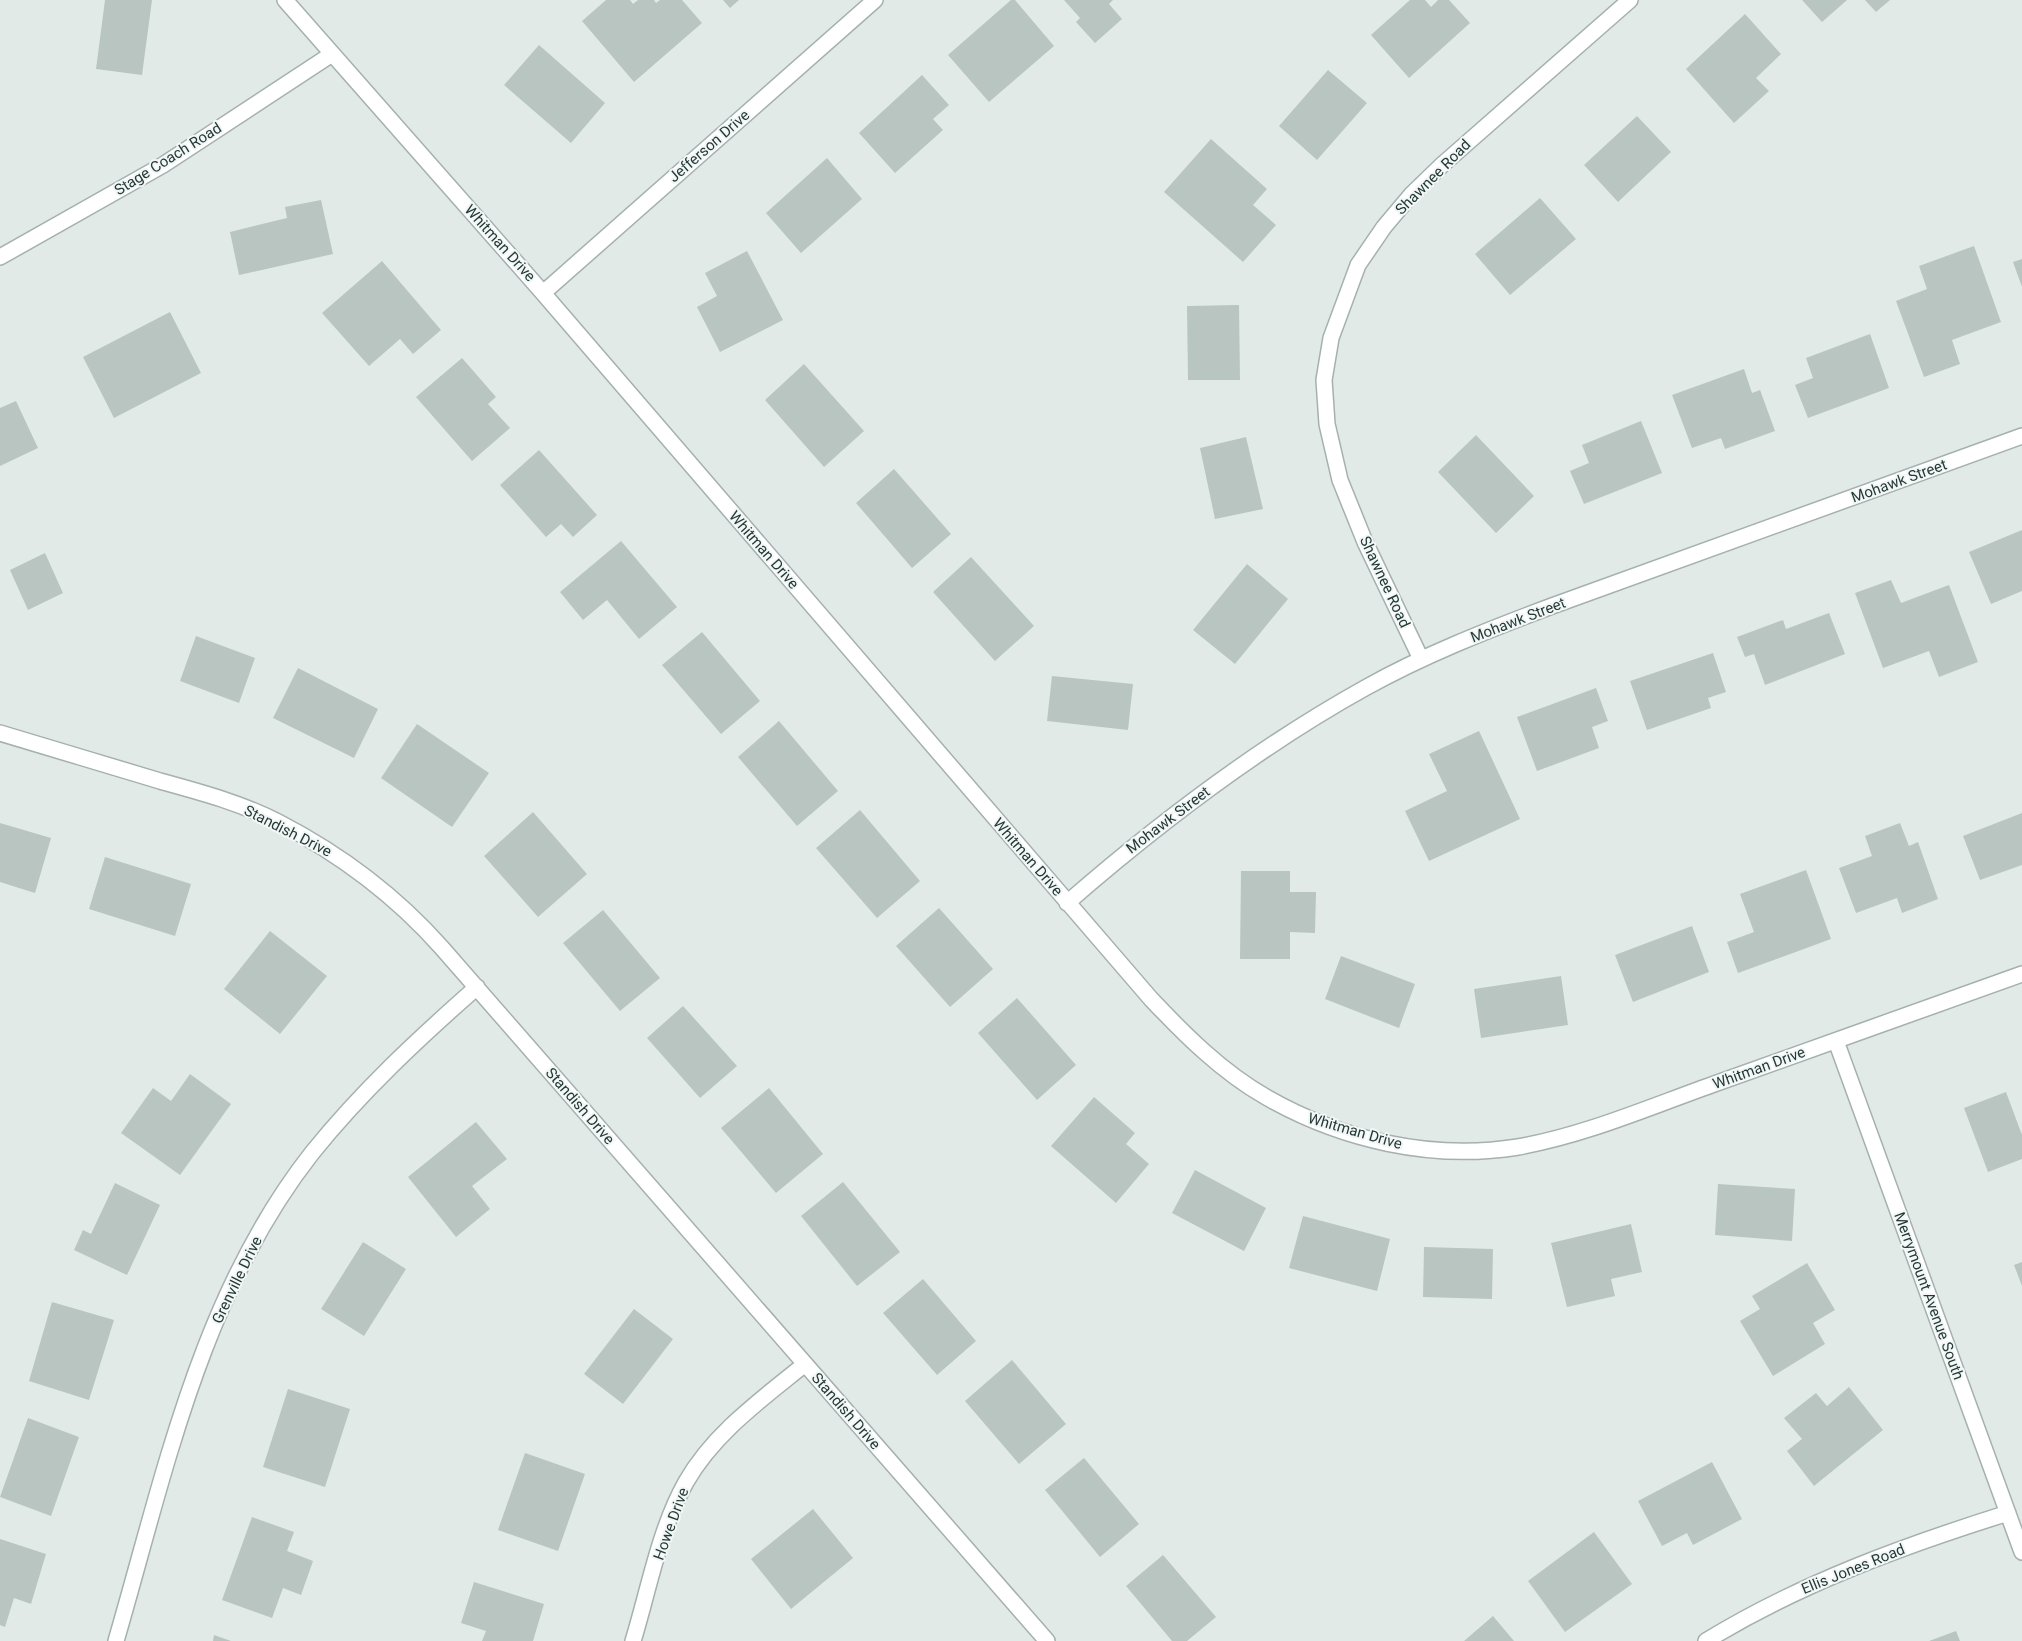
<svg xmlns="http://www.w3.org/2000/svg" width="2022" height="1641" viewBox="0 0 2022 1641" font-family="Roboto,sans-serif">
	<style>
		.building { fill: #b8c5c1 }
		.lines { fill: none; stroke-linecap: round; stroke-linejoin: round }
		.minor-casing { stroke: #a5b1af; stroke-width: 18 }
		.minor { stroke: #fff; stroke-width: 15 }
		.labels { text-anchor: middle; stroke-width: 4; stroke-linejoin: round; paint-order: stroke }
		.street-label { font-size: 15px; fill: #243937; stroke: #f2f7f6 }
	</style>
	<rect width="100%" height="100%" fill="#e2eae8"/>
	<path class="building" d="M 105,0 L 152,0 L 142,75 L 96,69 Z
		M 606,0 L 630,0 L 633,4 L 638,0 L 654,0 L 656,3 L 660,0 L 682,0 L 702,23 L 634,82 L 582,21 Z
		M 723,0 L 739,0 L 730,8 Z
		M 1011,0 L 1015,0 L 1054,46 L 989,102 L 948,55 Z
		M 1064,0 L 1113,0 L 1109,4 L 1122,19 L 1095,43 L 1076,22 L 1080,18 Z
		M 1410,0 L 1425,0 L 1431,7 L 1438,0 L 1449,0 L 1470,23 L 1409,78 L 1371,35 Z
		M 1802,0 L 1847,0 L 1822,22 Z
		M 1865,0 L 1890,0 L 1876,12 Z
		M 1745,14 L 1781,54 L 1756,78 L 1769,91 L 1734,123 L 1686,69 Z
		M 539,45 L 605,103 L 571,143 L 504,85 Z
		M 1328,70 L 1367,103 L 1317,160 L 1279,126 Z
		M 922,75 L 949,105 L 933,119 L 943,130 L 895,173 L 859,133 Z
		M 1637,116 L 1671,152 L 1618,202 L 1584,165 Z
		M 1211,139 L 1267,189 L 1253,205 L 1276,225 L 1243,262 L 1164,192 Z
		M 827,158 L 862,199 L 801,253 L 766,213 Z
		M 1540,198 L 1576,239 L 1510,295 L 1475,254 Z
		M 321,200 L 333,254 L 239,275 L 230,232 L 287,218 L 285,207 Z
		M 1974,246 L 2001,322 L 1952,340 L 1960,364 L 1924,377 L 1896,301 L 1927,289 L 1919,266 Z
		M 747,251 L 783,320 L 720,352 L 697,307 L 717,296 L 705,273 Z
		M 2022,259 L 2022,287 L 2013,262 Z
		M 382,261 L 441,330 L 413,354 L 400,339 L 369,366 L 322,313 Z
		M 1239,305 L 1240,380 L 1188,380 L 1187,306 Z
		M 170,312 L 201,373 L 114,418 L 83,357 Z
		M 1870,334 L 1889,388 L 1808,418 L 1795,385 L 1813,378 L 1806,358 Z
		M 462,358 L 496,397 L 488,404 L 510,428 L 472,461 L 416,397 Z
		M 804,364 L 864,431 L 824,467 L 765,400 Z
		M 1744,369 L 1752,393 L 1760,390 L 1775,431 L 1725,449 L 1721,438 L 1692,448 L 1672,395 Z
		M 16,401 L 38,448 L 0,466 L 0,408 Z
		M 1641,421 L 1662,473 L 1584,504 L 1570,471 L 1589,463 L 1582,445 Z
		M 1476,435 L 1534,496 L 1496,533 L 1438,472 Z
		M 1246,437 L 1263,509 L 1215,519 L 1200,448 Z
		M 539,450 L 597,515 L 573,537 L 561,524 L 546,537 L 500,485 Z
		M 894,469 L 951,534 L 912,568 L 856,503 Z
		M 2022,530 L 2022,591 L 1991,604 L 1969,552 Z
		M 621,541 L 677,607 L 639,639 L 607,600 L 583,620 L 560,592 Z
		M 45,553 L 63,593 L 28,610 L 10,570 Z
		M 971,557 L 1034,626 L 995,661 L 933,592 Z
		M 1247,564 L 1288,599 L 1235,664 L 1193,630 Z
		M 1891,580 L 1901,603 L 1949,585 L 1978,662 L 1939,677 L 1929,651 L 1883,668 L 1855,593 Z
		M 1829,613 L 1845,654 L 1765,685 L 1754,654 L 1745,657 L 1737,637 L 1783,620 L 1786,629 Z
		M 702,632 L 760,701 L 721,734 L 662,665 Z
		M 196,636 L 255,658 L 239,703 L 180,681 Z
		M 1713,653 L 1726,692 L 1708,698 L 1711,708 L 1647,730 L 1630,681 Z
		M 298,668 L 378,709 L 354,758 L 273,718 Z
		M 1052,676 L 1133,684 L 1128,730 L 1047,721 Z
		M 1596,688 L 1608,721 L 1592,727 L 1599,748 L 1537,771 L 1517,717 Z
		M 779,721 L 838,791 L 797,826 L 738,757 Z
		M 417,724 L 489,773 L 452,827 L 381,778 Z
		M 1479,731 L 1520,819 L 1429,861 L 1405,811 L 1447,791 L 1429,754 Z
		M 860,810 L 920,881 L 877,918 L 816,848 Z
		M 533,812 L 587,874 L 538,917 L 484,856 Z
		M 2022,813 L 2022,865 L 1980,880 L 1963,836 Z
		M 0,823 L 51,838 L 35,893 L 0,882 Z
		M 1900,823 L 1909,846 L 1918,842 L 1938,899 L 1902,913 L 1897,898 L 1856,913 L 1839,868 L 1872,856 L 1865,836 Z
		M 105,857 L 191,884 L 175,936 L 89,909 Z
		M 1806,870 L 1831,939 L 1738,973 L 1727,942 L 1754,932 L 1740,894 Z
		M 1241,871 L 1290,871 L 1290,892 L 1316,892 L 1315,933 L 1290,932 L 1290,959 L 1240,959 Z
		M 939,908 L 993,969 L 950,1007 L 896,946 Z
		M 603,910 L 660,978 L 620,1011 L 563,943 Z
		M 1692,926 L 1709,972 L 1633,1002 L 1615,955 Z
		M 270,931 L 327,976 L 280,1034 L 224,989 Z
		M 1341,956 L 1415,984 L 1399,1028 L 1325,999 Z
		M 1561,976 L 1568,1025 L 1481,1038 L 1474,989 Z
		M 1017,998 L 1076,1065 L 1037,1100 L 978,1033 Z
		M 683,1006 L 737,1066 L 700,1098 L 647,1038 Z
		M 190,1074 L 231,1104 L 180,1175 L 121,1133 L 153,1088 L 171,1101 Z
		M 769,1088 L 823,1154 L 776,1193 L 721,1128 Z
		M 2006,1092 L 2022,1135 L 2022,1159 L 1988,1172 L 1964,1108 Z
		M 1094,1097 L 1135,1133 L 1126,1144 L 1149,1164 L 1116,1203 L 1051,1146 Z
		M 476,1122 L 507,1159 L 472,1186 L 490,1209 L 456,1237 L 408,1177 Z
		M 1195,1170 L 1266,1208 L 1244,1251 L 1172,1213 Z
		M 843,1182 L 900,1252 L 857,1286 L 801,1216 Z
		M 115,1183 L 160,1205 L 127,1275 L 74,1250 L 83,1230 L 91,1234 Z
		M 1718,1184 L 1795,1189 L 1792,1241 L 1715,1235 Z
		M 1303,1216 L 1390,1239 L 1377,1291 L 1289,1268 Z
		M 1631,1224 L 1642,1272 L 1611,1279 L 1615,1296 L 1567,1307 L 1551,1243 Z
		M 363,1242 L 406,1269 L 364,1336 L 321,1309 Z
		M 1424,1247 L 1493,1249 L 1492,1299 L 1423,1297 Z
		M 2022,1262 L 2022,1286 L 2014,1265 Z
		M 1807,1263 L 1835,1310 L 1813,1323 L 1825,1344 L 1773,1376 L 1740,1321 L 1760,1309 L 1752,1296 Z
		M 923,1279 L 976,1341 L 937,1375 L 883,1313 Z
		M 52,1302 L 114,1320 L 89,1400 L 29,1381 Z
		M 634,1309 L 673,1339 L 623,1404 L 584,1374 Z
		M 1012,1360 L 1066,1424 L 1019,1464 L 965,1401 Z
		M 1849,1387 L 1883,1430 L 1814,1486 L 1787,1451 L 1802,1439 L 1784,1418 L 1816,1393 L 1827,1406 Z
		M 288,1389 L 350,1409 L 325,1487 L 263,1467 Z
		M 28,1418 L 79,1437 L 51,1516 L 0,1497 Z
		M 525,1453 L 585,1474 L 558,1551 L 498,1530 Z
		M 1084,1458 L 1139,1524 L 1100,1557 L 1045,1490 Z
		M 1712,1462 L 1742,1519 L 1693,1545 L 1687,1533 L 1662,1546 L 1638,1501 Z
		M 813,1509 L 853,1558 L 791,1609 L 751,1559 Z
		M 252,1517 L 294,1532 L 287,1551 L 313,1561 L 301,1595 L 283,1588 L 272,1618 L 222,1600 Z
		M 1594,1532 L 1632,1584 L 1565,1632 L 1528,1581 Z
		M 0,1539 L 46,1554 L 31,1604 L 14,1598 L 5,1627 L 0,1625 Z
		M 1163,1555 L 1216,1617 L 1187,1641 L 1172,1641 L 1126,1586 Z
		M 474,1582 L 544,1604 L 533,1641 L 482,1641 L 486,1631 L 461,1623 Z
		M 1493,1616 L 1514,1641 L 1464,1641 Z
		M 1956,1631 L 1960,1641 L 1929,1641 Z
		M 214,1635 L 231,1641 L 213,1641 Z"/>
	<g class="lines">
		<defs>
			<path id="minor" d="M 285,0 L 543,293 L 1151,999 C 1185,1035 1222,1072 1266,1097 C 1341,1140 1432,1161 1518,1147 C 1586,1135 1652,1106 1717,1083 C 1819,1047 1920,1010 2022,974
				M 0,257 L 163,165 L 332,54
				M 543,293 L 875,0
				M 1421,659 L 1365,542 L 1340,480 L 1327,424 L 1324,380 L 1331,338 L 1358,265 L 1384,227 L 1411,195 L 1442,165 L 1630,0
				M 0,733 C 53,749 107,765 160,781 C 200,792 241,803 278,822 C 340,854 395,895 442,948 L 1047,1641
				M 1067,903 C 1160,822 1257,748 1365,688 C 1424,655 1488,630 1552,606 L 2022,436
				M 1836,1041 L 2022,1552
				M 116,1641 C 165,1473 201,1294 312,1153 C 361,1092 418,1039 477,987
				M 633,1641 C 649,1589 659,1530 686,1482 C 714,1433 762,1399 805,1364
				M 1706,1641 C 1801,1583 1903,1546 2008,1513"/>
		</defs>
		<use href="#minor" class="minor-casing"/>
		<use href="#minor" class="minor"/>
	</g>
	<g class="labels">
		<g class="street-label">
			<text transform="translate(709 146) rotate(-41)" y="5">Jefferson Drive</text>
			<text transform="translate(168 159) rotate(-32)" y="5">Stage Coach Road</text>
			<text transform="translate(1433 177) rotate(-45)" y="5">Shawnee Road</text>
			<text transform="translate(500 243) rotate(48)" y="5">Whitman Drive</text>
			<text transform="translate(1899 481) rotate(-20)" y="5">Mohawk Street</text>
			<text transform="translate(764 550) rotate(49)" y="5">Whitman Drive</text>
			<text transform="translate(1385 582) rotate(65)" y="5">Shawnee Road</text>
			<text transform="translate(1518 620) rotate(-21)" y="5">Mohawk Street</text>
			<text transform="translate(1168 820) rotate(-37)" y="5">Mohawk Street</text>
			<text transform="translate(288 831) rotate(27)" y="5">Standish Drive</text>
			<text transform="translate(1028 857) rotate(49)" y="5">Whitman Drive</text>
			<text transform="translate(1759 1068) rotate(-20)" y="5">Whitman Drive</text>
			<text transform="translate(580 1106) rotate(49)" y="5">Standish Drive</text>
			<text transform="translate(1355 1131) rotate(16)" y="5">Whitman Drive</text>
			<text transform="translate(237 1280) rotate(-64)" y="5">Grenville Drive</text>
			<text transform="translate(1929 1296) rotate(70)" y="5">Merrymount Avenue South</text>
			<text transform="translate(846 1411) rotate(49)" y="5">Standish Drive</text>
			<text transform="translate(671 1524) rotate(-70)" y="5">Howe Drive</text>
			<text transform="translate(1853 1569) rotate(-22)" y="5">Ellis Jones Road</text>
		</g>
	</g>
</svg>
